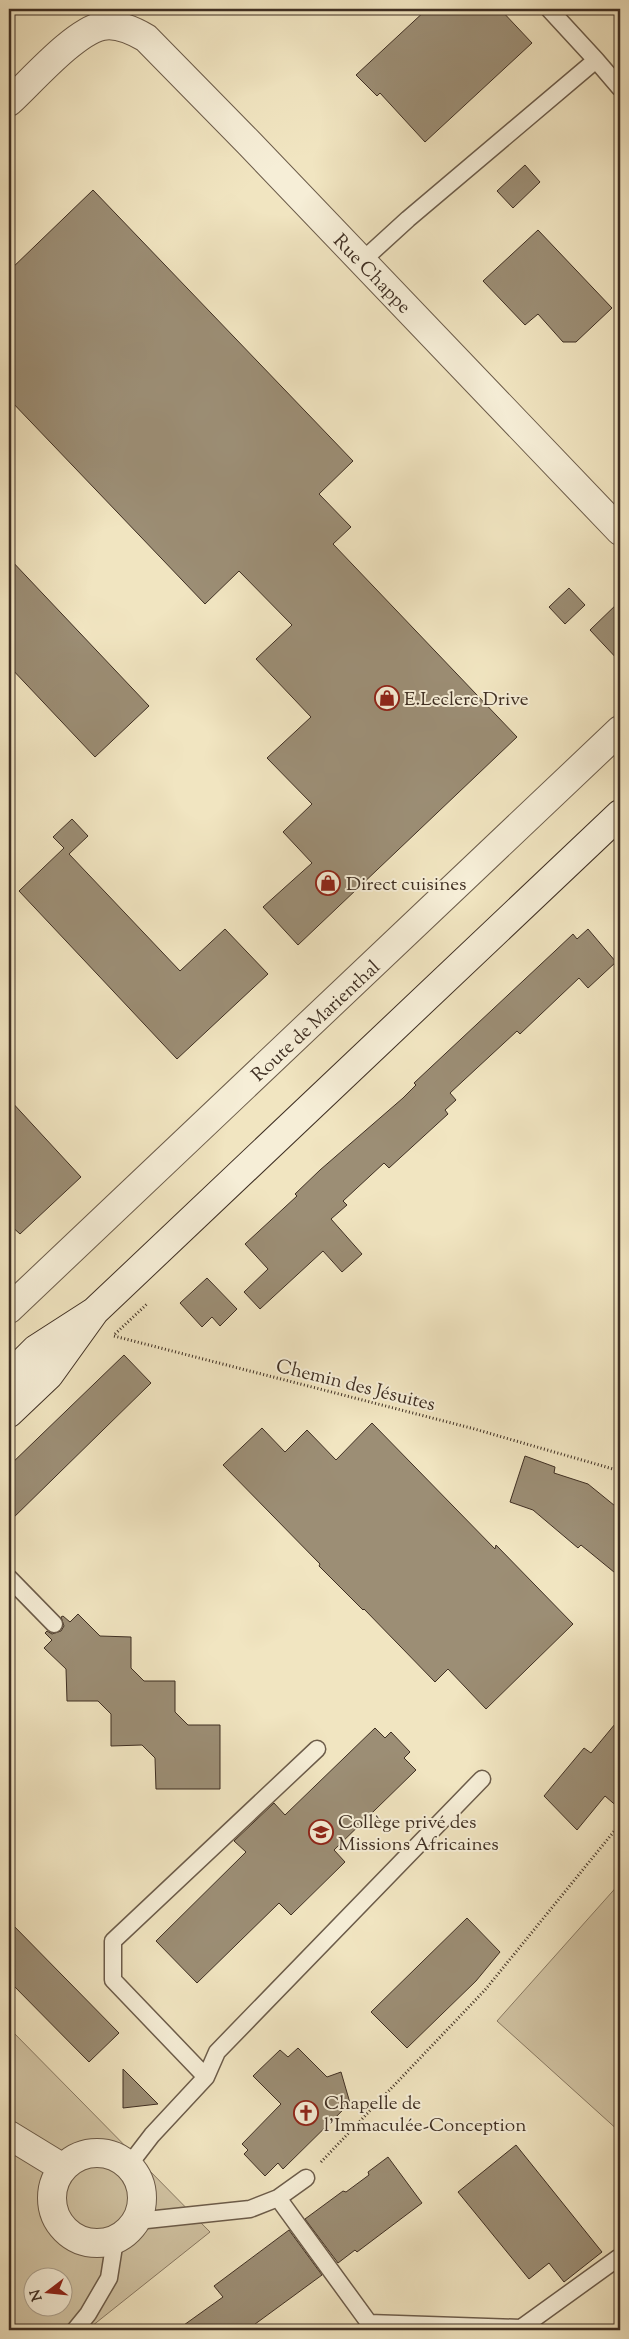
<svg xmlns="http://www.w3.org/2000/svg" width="629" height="2339" viewBox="0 0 629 2339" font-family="'Sorts Mill Goudy',serif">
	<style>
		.green { fill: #d3c6a6; stroke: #897a64; fill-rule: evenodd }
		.building { fill: #9c8e75; stroke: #3f2f23 }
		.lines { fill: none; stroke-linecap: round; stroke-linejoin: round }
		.lane-casing { stroke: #6c5c4a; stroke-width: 19 }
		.street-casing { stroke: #6c5c4a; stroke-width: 30 }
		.secondary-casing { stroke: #3f2f23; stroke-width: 30 }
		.path { stroke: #3f2f23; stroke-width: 3; stroke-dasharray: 1 2.5; stroke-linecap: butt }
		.lane { stroke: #f6eed7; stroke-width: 16 }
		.street { stroke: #f6eed7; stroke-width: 28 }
		.secondary { stroke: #f6eed7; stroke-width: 28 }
		.labels { text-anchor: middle; stroke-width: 4; stroke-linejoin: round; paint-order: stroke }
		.street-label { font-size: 19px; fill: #3f2f23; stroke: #f6eed7 }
		.poi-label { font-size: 19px; fill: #3f2f23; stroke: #f6eed7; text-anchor: start }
	</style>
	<rect width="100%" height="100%" fill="#f1e5c1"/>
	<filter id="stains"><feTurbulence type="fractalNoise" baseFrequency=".004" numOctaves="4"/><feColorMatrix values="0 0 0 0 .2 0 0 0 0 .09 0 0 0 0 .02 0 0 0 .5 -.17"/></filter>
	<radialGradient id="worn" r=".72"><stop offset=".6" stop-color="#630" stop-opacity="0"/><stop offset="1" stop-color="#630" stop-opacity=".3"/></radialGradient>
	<path class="green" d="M 620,1883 L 620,2132 L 497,2021 Z
		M 9,2028 L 210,2232 L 87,2330 L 9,2330 ZM 32,2276 L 62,2276 L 62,2306 L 32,2306 Z"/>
	<path class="building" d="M 427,9 L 500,9 L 532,43 L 425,142 L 380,93 L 377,96 L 356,75 Z
		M 525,165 L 540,182 L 513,208 L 497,191 Z
		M 93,190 L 353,461 L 319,494 L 351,527 L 333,544 L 517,737 L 298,945 L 263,907 L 312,863 L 283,832 L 312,804 L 267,758 L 311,717 L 256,659 L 292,625 L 239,571 L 205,604 L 9,399 L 9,271 Z
		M 538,230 L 612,308 L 576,342 L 563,342 L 538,314 L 525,325 L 483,281 Z
		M 9,558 L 149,706 L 95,757 L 9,666 Z
		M 569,588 L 585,605 L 565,624 L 549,607 Z
		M 620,601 L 620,662 L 590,630 Z
		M 72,819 L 88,836 L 69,854 L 180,971 L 225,929 L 268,974 L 177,1059 L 19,891 L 64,848 L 53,837 Z
		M 588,929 L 616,962 L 588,988 L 579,978 L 520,1034 L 517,1031 L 450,1093 L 456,1100 L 445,1110 L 448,1114 L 389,1168 L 384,1163 L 343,1201 L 347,1205 L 331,1219 L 362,1254 L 342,1272 L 323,1251 L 260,1309 L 244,1292 L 268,1269 L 245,1244 L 297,1196 L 295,1194 L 320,1170 L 403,1098 L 416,1085 L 414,1083 L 555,951 L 573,934 L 577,939 Z
		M 9,1099 L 81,1177 L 20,1234 L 9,1224 Z
		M 207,1278 L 237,1309 L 220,1326 L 212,1317 L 202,1327 L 180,1303 Z
		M 124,1355 L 151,1383 L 9,1522 L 9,1466 Z
		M 372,1423 L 495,1549 L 496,1545 L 573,1624 L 486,1709 L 448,1669 L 435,1682 L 364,1609 L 363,1610 L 319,1566 L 320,1564 L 223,1465 L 262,1428 L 285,1452 L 307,1430 L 336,1460 Z
		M 525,1456 L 555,1467 L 554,1473 L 588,1484 L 620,1510 L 620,1577 L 581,1545 L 578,1548 L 533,1510 L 510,1502 Z
		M 78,1614 L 100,1636 L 131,1637 L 131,1668 L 144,1681 L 175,1681 L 175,1712 L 188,1725 L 220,1725 L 220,1789 L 156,1789 L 155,1758 L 142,1745 L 111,1746 L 111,1714 L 98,1701 L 67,1701 L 66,1669 L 44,1648 L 52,1640 L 45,1633 L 47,1631 L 52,1634 L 61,1631 L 64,1626 L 61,1617 L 63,1616 L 70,1622 Z
		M 620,1718 L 620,1809 L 605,1796 L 577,1830 L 544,1796 L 584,1748 L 591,1753 Z
		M 375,1728 L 385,1738 L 391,1732 L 410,1752 L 404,1758 L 416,1770 L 334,1850 L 345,1862 L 291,1915 L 279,1903 L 197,1983 L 156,1941 L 246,1852 L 234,1841 L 274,1803 L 285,1815 Z
		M 467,1918 L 500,1952 L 476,1981 L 407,2048 L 371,2012 Z
		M 9,1921 L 119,2033 L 89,2062 L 9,1981 Z
		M 298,2048 L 327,2077 L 341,2072 L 350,2103 L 283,2169 L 278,2163 L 265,2176 L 244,2154 L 248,2150 L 242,2144 L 281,2104 L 253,2076 L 280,2050 L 288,2057 Z
		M 123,2069 L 158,2104 L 123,2108 Z
		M 516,2145 L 602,2252 L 564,2282 L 549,2263 L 529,2279 L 458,2192 Z
		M 388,2157 L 422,2203 L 357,2252 L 355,2250 L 338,2263 L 305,2219 L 343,2191 L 346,2192 L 369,2175 L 368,2172 Z
		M 289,2230 L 322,2275 L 247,2330 L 177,2330 L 223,2297 L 214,2286 Z"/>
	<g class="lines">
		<defs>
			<path id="lane" d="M 117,27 L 119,9
				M 596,60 L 620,88
				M 362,261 L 408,219 L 596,60 L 549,9
				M 9,1578 L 54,1624
				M 206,2077 L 113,1980 L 113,1941 L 317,1749
				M 129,2165 L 152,2135 L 206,2077 L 217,2052 L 482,1779
				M 278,2198 L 369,2323 L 521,2328 L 618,2258
				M 137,2221 L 250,2209 L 278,2198 L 306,2178
				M 75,2330 L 88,2314 L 109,2278 L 115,2240"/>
			<path id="street" d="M 9,102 C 31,82 74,32 102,26 C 116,23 134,31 146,38 L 249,143 L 620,531
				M 9,1309 L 620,730
				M 9,2135 L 63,2168
				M52 2198a45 45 0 1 1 90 0a45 45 0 1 1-90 0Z"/>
			<path id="secondary" d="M 95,1311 L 620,814
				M 9,1376 L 36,1349 L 95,1311 L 49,1375 L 9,1413"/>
		</defs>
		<use href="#lane" class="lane-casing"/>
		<use href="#street" class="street-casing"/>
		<use href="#secondary" class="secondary-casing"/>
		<path class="path" d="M 115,1334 L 147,1304
			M 114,1336 L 471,1428 L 620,1471
			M 321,2162 L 485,1990 L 620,1824"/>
		<use href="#lane" class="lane"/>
		<use href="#street" class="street"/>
		<use href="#secondary" class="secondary"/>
	</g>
	<defs>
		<symbol id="shop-ring" viewBox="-11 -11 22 22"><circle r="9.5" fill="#f6eed7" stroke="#8f2418" stroke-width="1.5"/><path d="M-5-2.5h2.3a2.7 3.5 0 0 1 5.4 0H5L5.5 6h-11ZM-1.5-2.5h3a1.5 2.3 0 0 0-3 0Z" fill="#8f2418"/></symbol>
		<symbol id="school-ring" viewBox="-11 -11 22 22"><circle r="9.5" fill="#f6eed7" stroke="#8f2418" stroke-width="1.5"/><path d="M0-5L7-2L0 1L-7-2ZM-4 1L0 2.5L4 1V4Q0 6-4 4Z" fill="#8f2418"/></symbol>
		<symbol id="church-ring" viewBox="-11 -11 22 22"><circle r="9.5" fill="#f6eed7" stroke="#8f2418" stroke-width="1.5"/><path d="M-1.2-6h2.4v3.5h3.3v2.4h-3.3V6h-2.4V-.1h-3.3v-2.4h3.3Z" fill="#8f2418"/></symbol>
	</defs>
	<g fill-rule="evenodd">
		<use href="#shop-ring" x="373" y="684" width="28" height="28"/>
		<use href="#shop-ring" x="314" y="869" width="28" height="28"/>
		<use href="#school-ring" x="307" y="1818" width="28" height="28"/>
		<use href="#church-ring" x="292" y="2099" width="28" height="28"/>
	</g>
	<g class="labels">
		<g class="street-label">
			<text transform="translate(373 273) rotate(46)" y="7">Rue Chappe</text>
			<text transform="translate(315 1020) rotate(-43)" y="7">Route de Marienthal</text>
			<text transform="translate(356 1384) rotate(14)" y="7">Chemin des Jésuites</text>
		</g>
		<g class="poi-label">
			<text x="404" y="705">E.Leclerc Drive</text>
			<text x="346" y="890">Direct cuisines</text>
			<text x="338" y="1828">Collège privé des<tspan x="338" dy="22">Missions Africaines</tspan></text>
			<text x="324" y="2109">Chapelle de<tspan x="324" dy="22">l'Immaculée-Conception</tspan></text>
		</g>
	</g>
	<rect width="629" height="2339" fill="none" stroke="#f1e5c1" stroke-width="30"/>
	<rect x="10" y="10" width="609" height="2319" fill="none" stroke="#3f2f23" stroke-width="2.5"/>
	<rect x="15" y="15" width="599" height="2309" fill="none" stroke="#3f2f23"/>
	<g transform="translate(48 2292) rotate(254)"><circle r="24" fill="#f6eed7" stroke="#ada28f"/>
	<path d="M0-4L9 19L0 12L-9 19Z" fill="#8f2418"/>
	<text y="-8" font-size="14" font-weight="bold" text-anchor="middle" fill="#3f2f23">N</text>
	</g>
	<rect width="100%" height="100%" filter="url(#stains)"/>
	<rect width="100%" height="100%" fill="url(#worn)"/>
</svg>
